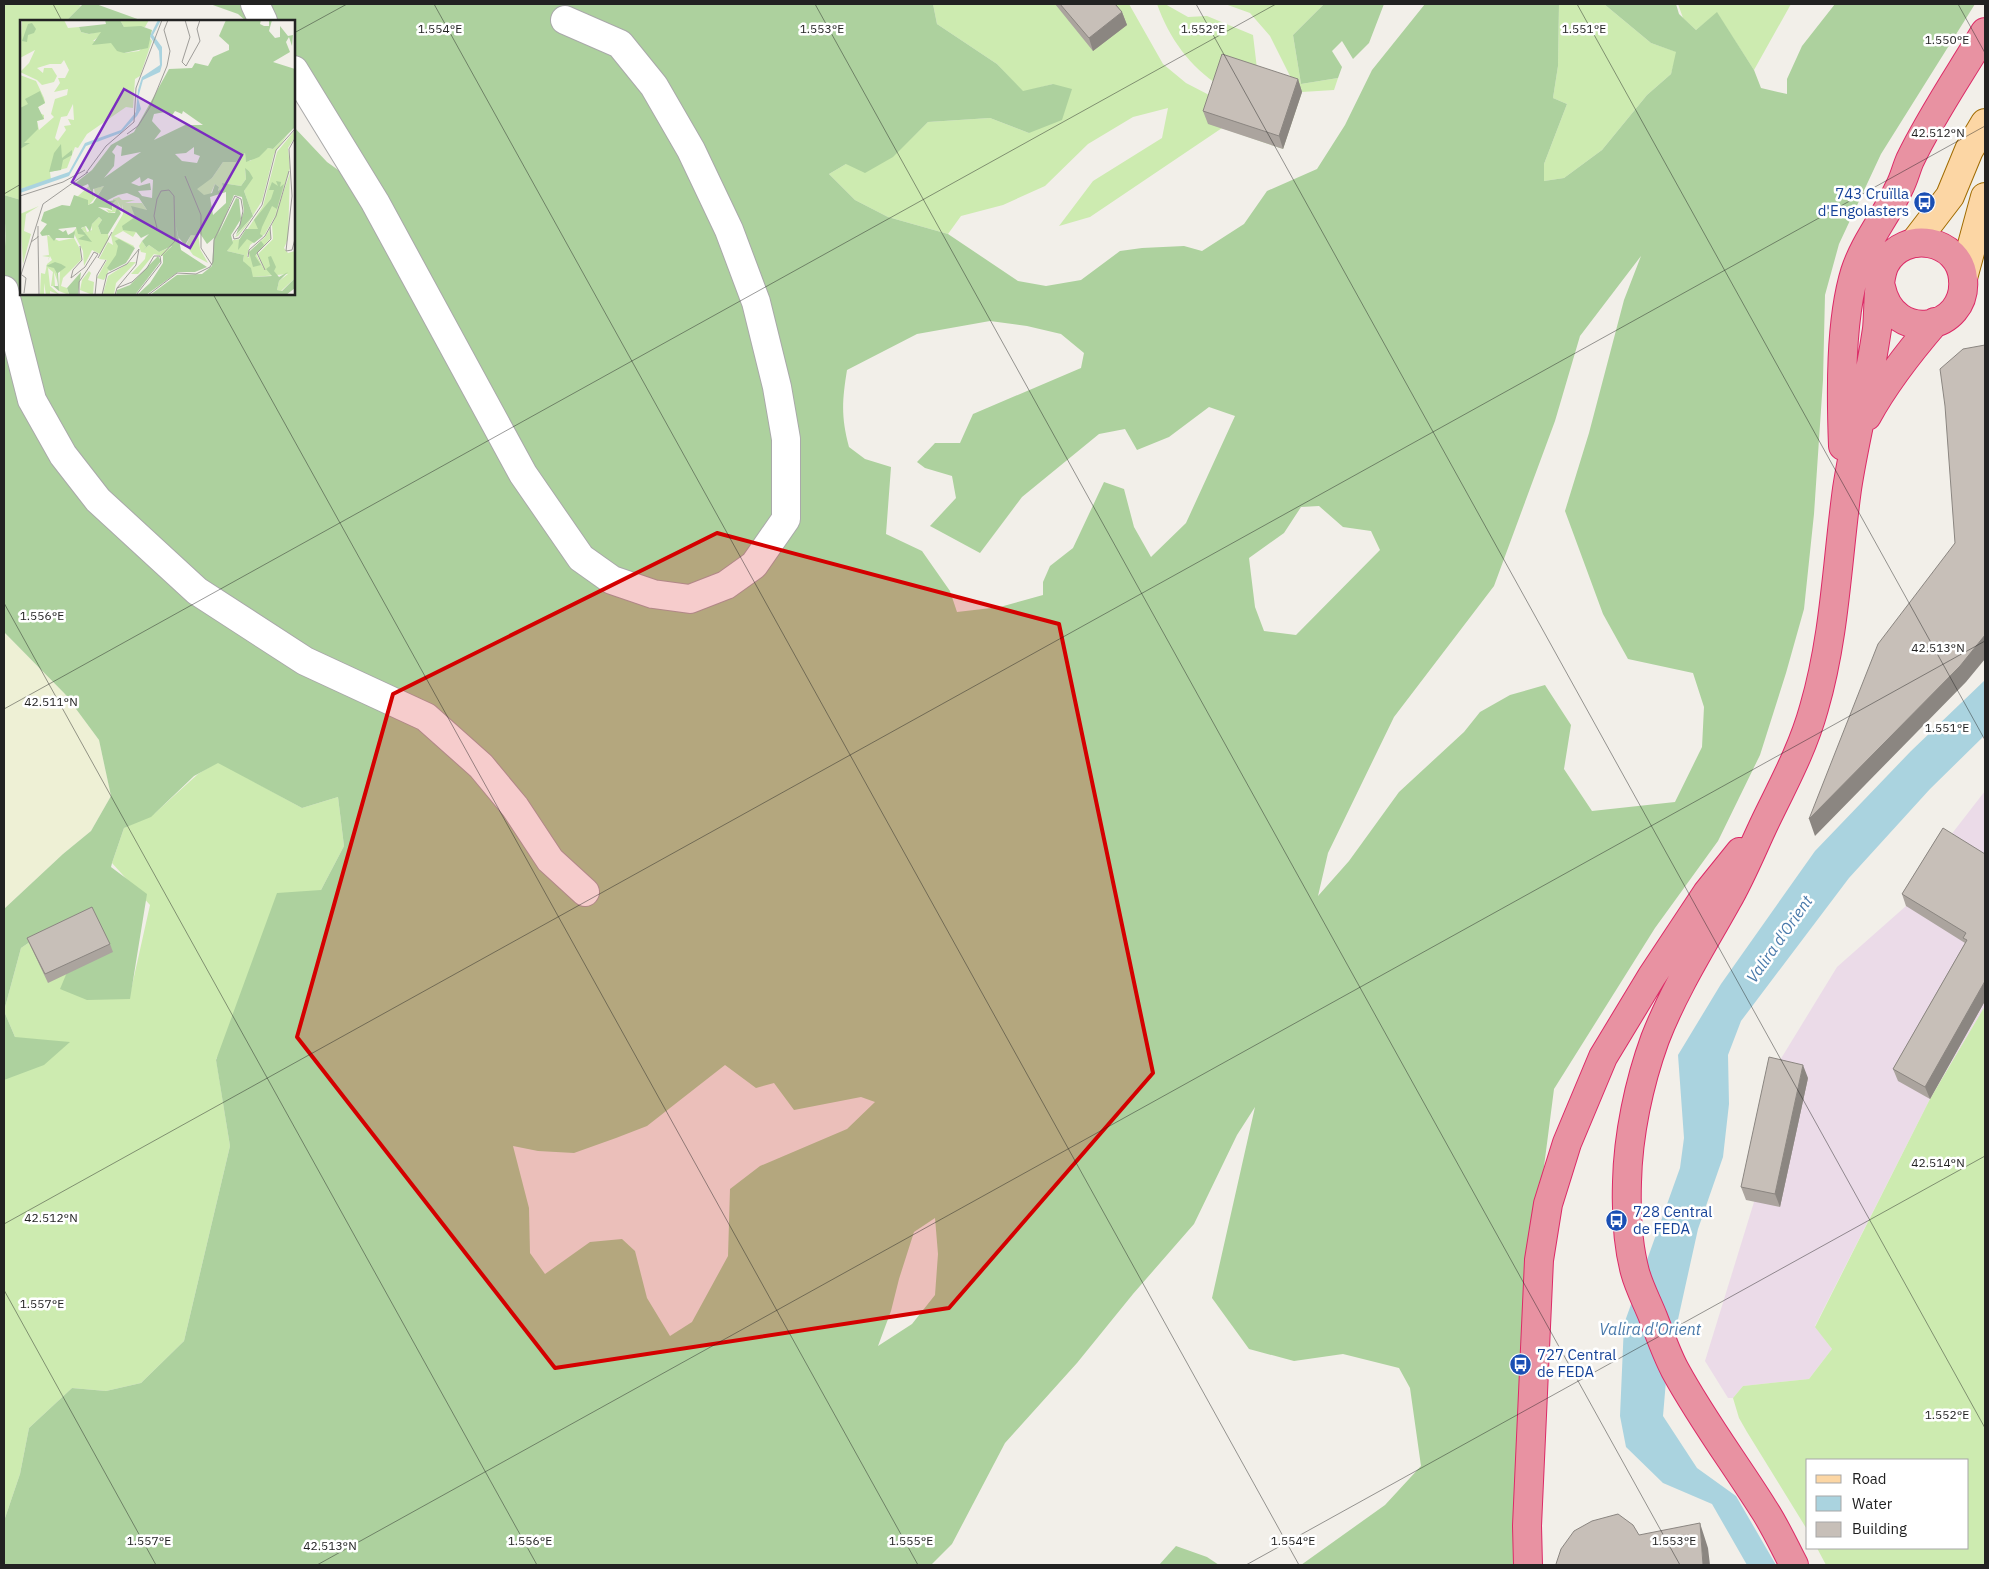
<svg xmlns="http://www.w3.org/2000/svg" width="1989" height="1569" viewBox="0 0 1989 1569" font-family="'IBM Plex Sans',sans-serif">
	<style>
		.industrial { fill: #ebdbe8 }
		.farmland { fill: #eef0d5 }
		.grass { fill: #cdebb0 }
		.forest { fill: #add19e; fill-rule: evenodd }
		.water { fill: #aad3df }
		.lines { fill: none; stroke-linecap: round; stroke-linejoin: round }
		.minor-casing { stroke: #a9a9a9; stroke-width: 30 }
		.major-casing { stroke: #a06b00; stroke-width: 30 }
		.highway-casing { stroke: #dc2a67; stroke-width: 30 }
		.minor { stroke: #fff; stroke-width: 28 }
		.major { stroke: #fcd6a4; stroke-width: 28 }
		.highway { stroke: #e892a2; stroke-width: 28 }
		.wall { fill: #aba49e }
		.shaded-wall { fill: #8b8681 }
		.building { fill: #c7bfb8; stroke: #8b8681 }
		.marked { fill: #d40000; fill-opacity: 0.2; stroke: #d40000; stroke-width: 4; stroke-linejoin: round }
		.ticks { fill: none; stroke: #222; stroke-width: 1; stroke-opacity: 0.45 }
		.labels { text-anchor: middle; stroke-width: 5; stroke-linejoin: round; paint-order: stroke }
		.transit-label { font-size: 15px; fill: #164399; stroke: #fff; text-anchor: start }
		.water-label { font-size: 16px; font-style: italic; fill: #4a7aab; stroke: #fff }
		.inset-road { fill: none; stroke: #9f9d99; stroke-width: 1 }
		.view { fill: #7b2cbf; fill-opacity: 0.15; stroke: #7b2cbf; stroke-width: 2.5 }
		.inset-edge { fill: none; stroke: #222; stroke-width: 2.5 }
		.ticks-label { font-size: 12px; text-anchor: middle; fill: #222; stroke: #fff; stroke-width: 5; stroke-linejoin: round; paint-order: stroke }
	</style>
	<rect width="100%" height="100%" fill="#f2efe9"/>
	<path class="industrial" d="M 1985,791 L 1985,1006 L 1930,1099 L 1815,1326 L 1832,1349 L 1809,1379 L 1743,1386 L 1733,1398 L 1728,1398 L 1705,1361 L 1754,1202 L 1774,1070 L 1837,967 L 1906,906 L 1947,840 Z"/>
	<path class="farmland" d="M 4,632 L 65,694 L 99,740 L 111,796 L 91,831 L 63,854 L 4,909 Z"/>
	<path class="grass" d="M 4,4 L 77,4 L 81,6 L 66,21 L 21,21 L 21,200 L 4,195 Z
		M 933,4 L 1129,4 L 1163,64 L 1186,83 L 1213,97 L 1220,86 C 1190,67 1169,38 1157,4 L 1165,4 L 1188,17 L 1207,16 L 1253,35 L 1258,77 L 1297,90 L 1270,36 L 1250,13 L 1225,4 L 1324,4 L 1293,35 L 1301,84 L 1338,78 L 1334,90 L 1302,92 L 1283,149 L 1222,128 L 1090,217 L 1059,226 L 1093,181 L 1162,138 L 1168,108 L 1133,117 L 1088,144 L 1045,186 L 1003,205 L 961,216 L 948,234 L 888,217 L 855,200 L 829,174 L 846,164 L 893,156 L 928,122 L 990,118 L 1029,133 L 1053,84 L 1023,92 L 997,64 L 937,24 Z
		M 1559,4 L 1604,4 L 1651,43 L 1677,52 L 1671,74 L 1647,95 L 1602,150 L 1564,178 L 1544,181 L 1544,164 L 1567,104 L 1553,98 L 1558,66 Z
		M 1678,4 L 1791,4 L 1754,70 L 1717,13 L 1696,30 L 1683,18 Z
		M 218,762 L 302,808 L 338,797 L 344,846 L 321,890 L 216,1059 L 230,1146 L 184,1341 L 141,1383 L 106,1391 L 72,1388 L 29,1428 L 20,1474 L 4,1521 L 4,1078 L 15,1037 L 4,1011 L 21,948 L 52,927 L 129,999 L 150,905 L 112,863 L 124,828 L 155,813 L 198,774 Z
		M 1985,1006 L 1985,1565 L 1826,1565 L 1817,1548 L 1968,1548 L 1968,1460 L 1808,1460 L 1808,1531 L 1747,1432 L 1739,1418 L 1733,1398 L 1743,1386 L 1809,1379 L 1832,1349 L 1815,1327 L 1930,1099 Z"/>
	<path class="forest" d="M 83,4 L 96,4 L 143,21 L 66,21 Z
		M 210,4 L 933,4 L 937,24 L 997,64 L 1023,91 L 1053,84 L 1072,89 L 1062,120 L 1029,133 L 990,118 L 928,122 L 893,157 L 865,173 L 846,164 L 829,174 L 855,200 L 888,217 L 948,234 L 1018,281 L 1046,286 L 1081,280 L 1120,251 L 1142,248 L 1184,246 L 1202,251 L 1244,224 L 1267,191 L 1317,169 L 1345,125 L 1372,70 L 1425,4 L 1559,4 L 1558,66 L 1553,98 L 1567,104 L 1544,164 L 1544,181 L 1564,178 L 1602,150 L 1647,95 L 1671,74 L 1676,52 L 1651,43 L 1604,4 L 1676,4 L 1679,14 L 1696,30 L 1717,12 L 1754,70 L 1761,88 L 1787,94 L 1787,79 L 1802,46 L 1835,4 L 1975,4 L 1881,154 L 1839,244 L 1825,295 L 1823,380 L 1814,514 L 1804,609 L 1786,673 L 1760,755 L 1718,841 L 1655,928 L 1554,1089 L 1525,1314 L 1521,1565 L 1301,1565 L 1385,1505 L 1421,1466 L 1410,1388 L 1399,1368 L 1343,1354 L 1294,1361 L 1249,1349 L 1212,1298 L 1255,1107 L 1237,1135 L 1194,1224 L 1133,1294 L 1077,1363 L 1005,1443 L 952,1544 L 931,1565 L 4,1565 L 4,1521 L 20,1474 L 29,1428 L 72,1388 L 106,1391 L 141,1383 L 184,1341 L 230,1146 L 216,1060 L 277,893 L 321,890 L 344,846 L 338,797 L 302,808 L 218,763 L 194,776 L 151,817 L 124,828 L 112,863 L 111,867 L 147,894 L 130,999 L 87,1000 L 60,989 L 75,953 L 52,927 L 21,948 L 4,1011 L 15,1037 L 70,1042 L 44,1065 L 4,1080 L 4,909 L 63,854 L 91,831 L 111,796 L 99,740 L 65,694 L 4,632 L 4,256 C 7,236 4,215 4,195 L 21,200 L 21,294 L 294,294 L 294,127 L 327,162 L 348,177 L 294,70 L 294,21 L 246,21 L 238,14 ZM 1641,256 L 1624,300 L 1589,433 L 1565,511 L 1603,614 L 1628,659 L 1693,673 L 1704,707 L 1702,747 L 1675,802 L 1592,811 L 1564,769 L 1571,725 L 1545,685 L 1510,695 L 1480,712 L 1464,732 L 1399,792 L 1349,861 L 1318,896 L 1328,853 L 1394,717 L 1494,586 L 1555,421 L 1580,336 ZM 990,321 L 1027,326 L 1061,334 L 1084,353 L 1081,368 L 973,414 L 960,443 L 935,443 L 917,462 L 925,468 L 952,476 L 956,498 L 930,526 L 980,553 L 1022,497 L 1099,434 L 1125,429 L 1137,450 L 1169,437 L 1209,407 L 1235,416 L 1186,523 L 1151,557 L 1134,527 L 1124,489 L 1104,482 L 1073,548 L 1050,566 L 1043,582 L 1043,595 L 1000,607 L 957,612 L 950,591 L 922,551 L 886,534 L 891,467 L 865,459 L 849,447 C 841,417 842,401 847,370 L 917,334 ZM 1319,506 L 1343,527 L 1371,531 L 1380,550 L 1296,635 L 1264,631 L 1255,607 L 1249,558 L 1284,533 L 1301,507 ZM 725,1065 L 756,1088 L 774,1083 L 794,1110 L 861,1097 L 875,1102 L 847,1129 L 760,1166 L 730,1189 L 728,1256 L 692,1322 L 670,1336 L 647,1298 L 635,1251 L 622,1239 L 590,1242 L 545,1274 L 530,1253 L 529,1208 L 513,1146 L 538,1151 L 574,1153 L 616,1138 L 647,1126 ZM 935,1218 L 938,1254 L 935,1295 L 912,1324 L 878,1346 L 891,1311 L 899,1279 L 914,1232 Z
		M 1324,4 L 1384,4 L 1369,43 L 1353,59 L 1342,41 L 1332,51 L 1342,67 L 1338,78 L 1301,84 L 1293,35 Z
		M 1176,1546 L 1207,1557 L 1219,1565 L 1159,1565 Z"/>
	<path class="water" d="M 1985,680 L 1985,735 L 1930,789 L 1849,878 L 1741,1021 L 1728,1055 L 1729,1104 L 1723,1157 L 1698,1229 L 1667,1369 L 1663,1416 L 1697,1468 L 1736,1496 L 1776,1565 L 1747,1565 L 1712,1504 L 1663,1483 L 1626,1447 L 1620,1416 L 1624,1324 L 1680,1168 L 1684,1138 L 1678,1055 L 1721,984 L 1815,851 L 1911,751 Z"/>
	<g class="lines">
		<defs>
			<path id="minor" d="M 255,4 L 263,21
				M 294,70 L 375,202 L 523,474 L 581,558 L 612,580 L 653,594 L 690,599 L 726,585 L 754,565 L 786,519 L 786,439 L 777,387 L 756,302 L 729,230 L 691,150 L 654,86 L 620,44 L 565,20
				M 4,290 L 32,400 L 63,455 L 98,500 L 197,591 L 305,661 L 426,717 L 481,766 L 515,807 L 550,860 L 585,892"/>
			<path id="major" d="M 1914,243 L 1950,196 L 1969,150 L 1985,123
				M 1963,278 L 1985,197"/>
			<path id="highway" d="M 1867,416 C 1885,383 1910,351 1935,322
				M 1843,446 C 1841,394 1840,321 1855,272 C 1865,241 1886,217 1899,188 C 1904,179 1906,169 1910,160 C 1931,116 1960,74 1985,32
				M 1528,1565 L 1527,1526 L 1539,1260 L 1548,1204 L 1567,1143 L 1603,1057 L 1652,976 L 1707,893 L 1740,852
				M 1794,1565 C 1784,1546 1775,1526 1763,1508 C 1734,1462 1701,1418 1675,1370 C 1666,1353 1660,1335 1653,1317 C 1647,1302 1639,1287 1635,1272 C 1627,1242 1626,1213 1627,1182 C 1628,1135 1639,1083 1655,1039 C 1674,990 1702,946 1727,901 C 1742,875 1753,847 1766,820 C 1784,783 1803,748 1814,708 C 1835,636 1837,562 1847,489 C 1853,449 1863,409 1870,369 C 1873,356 1875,342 1877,329 C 1879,310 1877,280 1885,264 C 1904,229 1960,239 1963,279 C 1968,331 1893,345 1881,287"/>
		</defs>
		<use href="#minor" class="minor-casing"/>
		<use href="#major" class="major-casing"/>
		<use href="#highway" class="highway-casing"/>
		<use href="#minor" class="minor"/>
		<use href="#major" class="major"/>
		<use href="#highway" class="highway"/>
	</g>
	<path class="wall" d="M 1055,4 L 1115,4 L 1122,12 L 1127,25 L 1093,51 Z
		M 1298,79 L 1302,92 L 1283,149 L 1208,124 L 1203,111 Z
		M 1943,828 L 1985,1001 L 1930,1099 L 1898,1081 L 1893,1069 L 1965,943 L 1906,906 L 1902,894 Z
		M 27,938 L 110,944 L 113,952 L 48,983 L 31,947 Z
		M 1808,1078 L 1780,1207 L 1746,1200 L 1741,1187 Z"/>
	<path class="shaded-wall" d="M 1122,12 L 1127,25 L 1093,51 L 1089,38 Z
		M 1298,79 L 1302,92 L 1283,149 L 1279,136 Z
		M 1985,635 L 1985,659 L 1966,682 L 1815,836 L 1809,819 Z
		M 1985,981 L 1985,1001 L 1930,1099 L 1925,1087 Z
		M 1803,1065 L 1808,1078 L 1780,1207 L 1775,1194 Z
		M 1700,1523 L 1708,1548 L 1710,1565 L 1703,1565 Z"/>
	<path class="building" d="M 1060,4 L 1115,4 L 1122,12 L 1089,38 Z
		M 1222,54 L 1298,79 L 1279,136 L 1203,111 Z
		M 1985,345 L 1985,635 L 1960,666 L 1809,819 L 1878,644 L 1955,543 L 1945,406 L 1940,369 L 1963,349 Z
		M 1943,828 L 1985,854 L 1985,981 L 1925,1087 L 1893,1069 L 1967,940 L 1963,938 L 1966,933 L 1902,894 Z
		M 92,907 L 110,944 L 45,974 L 27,938 Z
		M 1769,1057 L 1803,1065 L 1775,1194 L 1741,1187 Z
		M 1618,1514 L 1633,1525 L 1639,1535 L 1700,1523 L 1703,1565 L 1556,1565 L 1556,1564 L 1561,1549 L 1574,1531 L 1592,1521 Z"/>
	<path class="marked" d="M 717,533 L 1059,624 L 1153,1073 L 949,1308 L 555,1368 L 297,1037 L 393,694 Z"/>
	<path class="ticks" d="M 53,4 L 62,21M 434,4 L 1299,1565M 815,4 L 1680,1565M 1196,4 L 1985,1428M 1577,4 L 1985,740M 1958,4 L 1985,53M 294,33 L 347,4M 4,194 L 21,184M 213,294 L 918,1565M 4,603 L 537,1565M 4,709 L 1276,4M 4,1224 L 1985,126M 4,1290 L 156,1565M 317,1565 L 1985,641M 1246,1565 L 1985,1156"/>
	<defs>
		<symbol id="bus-disc" viewBox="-11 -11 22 22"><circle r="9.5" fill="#1a4fb4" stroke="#fff"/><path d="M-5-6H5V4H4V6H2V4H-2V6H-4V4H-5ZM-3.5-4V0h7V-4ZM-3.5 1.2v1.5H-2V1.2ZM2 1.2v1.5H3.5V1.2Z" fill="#fff"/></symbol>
	</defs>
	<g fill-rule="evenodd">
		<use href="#bus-disc" x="1912" y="190" width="25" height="25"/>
		<use href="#bus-disc" x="1604" y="1208" width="25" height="25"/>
		<use href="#bus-disc" x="1508" y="1352" width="25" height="25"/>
	</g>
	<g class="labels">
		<g class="transit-label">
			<text x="1909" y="199" text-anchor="end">743 Cruïlla<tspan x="1909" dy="17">d'Engolasters</tspan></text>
			<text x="1633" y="1217">728 Central<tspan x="1633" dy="17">de FEDA</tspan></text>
			<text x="1537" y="1360">727 Central<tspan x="1537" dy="17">de FEDA</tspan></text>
		</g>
		<g class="water-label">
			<text transform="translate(1779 939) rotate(-55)" y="6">Valira d'Orient</text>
			<text x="1650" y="1335">Valira d'Orient</text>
		</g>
	</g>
	<g transform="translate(20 20)">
		<rect width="275" height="275" fill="#f2efe9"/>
		<path d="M 2,0 L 44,0 L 48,8 L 59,7 L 61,12 L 69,14 L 81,11 L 82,14 L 73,21 L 91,22 L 104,33 L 119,31 L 129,21 L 128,16 L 132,21 L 120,56 L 115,59 L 113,88 L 106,87 L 67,114 L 58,128 L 55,127 L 47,148 L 30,152 L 31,160 L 0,169 L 0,55 L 16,61 L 24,78 L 25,83 L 18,87 L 19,93 L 24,95 L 24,99 L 17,101 L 19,110 L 34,97 L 31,94 L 35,79 L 47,75 L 48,69 L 34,72 L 40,63 L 38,58 L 45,58 L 49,50 L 44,40 L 41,44 L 30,44 L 17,48 L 23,53 L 24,48 L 32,48 L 37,56 L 34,62 L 22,65 L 17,60 L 0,52 L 9,43 L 15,30 L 0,38 ZM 53,84 L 54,100 L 48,99 L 51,105 L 44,106 L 46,110 L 38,121 L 35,118 L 41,97 L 47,96 ZM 100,0 L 129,0 L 125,7 L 112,8 L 104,7 ZM 275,110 L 275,117 L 268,128 L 270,148 L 255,196 L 245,214 L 230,225 L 227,236 L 229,238 L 229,232 L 245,217 L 250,209 L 251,218 L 236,234 L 245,251 L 238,234 L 253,219 L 252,205 L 270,153 L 268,219 L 264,228 L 268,233 L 275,231 L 275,258 L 261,271 L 257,270 L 259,261 L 268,254 L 233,257 L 223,241 L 224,235 L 207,231 L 213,220 L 221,219 L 243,186 L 257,132 ZM 268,114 L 254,134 L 242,181 L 227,205 L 218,216 L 215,217 L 233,196 L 224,171 L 232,158 L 229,151 L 225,149 L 226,159 L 221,166 L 202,163 L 203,168 L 198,171 L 199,167 L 195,164 L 190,175 L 182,175 L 176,169 L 178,166 L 192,158 L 203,142 L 215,142 L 225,133 L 226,141 L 230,141 L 248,128 L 253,129 ZM 69,166 L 71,174 L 75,175 L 74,168 L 85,166 L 69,185 L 57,177 ZM 99,177 L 102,180 L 115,180 L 105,183 L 122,183 L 127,190 L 113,189 L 115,197 L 104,209 L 116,212 L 113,217 L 103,211 L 94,216 L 114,226 L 109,239 L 89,250 L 84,260 L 77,258 L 87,240 L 79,239 L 88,222 L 93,225 L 91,215 L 103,194 L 103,184 L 102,190 L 97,180 L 101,191 L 89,193 L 86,189 L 92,191 L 93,179 ZM 19,186 L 6,194 L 4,211 L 11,214 L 3,244 L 0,194 ZM 79,197 L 82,200 L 78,206 L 81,214 L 88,214 L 89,219 L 80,234 L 72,230 L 64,246 L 63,231 L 53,212 L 57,207 L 58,212 L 65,212 L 61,209 L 65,206 L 67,212 L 72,210 L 71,205 ZM 178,213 L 180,229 L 188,243 L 173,235 L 166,225 L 171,215 L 177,216 ZM 27,215 L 39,221 L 54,218 L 60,229 L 61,240 L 43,258 L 41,266 L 47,268 L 49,275 L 39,271 L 40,251 L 35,250 L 37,254 L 38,263 L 34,252 L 35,266 L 31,266 L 33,252 L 28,248 L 30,266 L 40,275 L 30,271 L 30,275 L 26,275 L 24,263 L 24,275 L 20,275 L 21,253 L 25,254 L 27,244 L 32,240 L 30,236 L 28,241 L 29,237 L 22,236 L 29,235 ZM 122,221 L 126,227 L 122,231 L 129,225 L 139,232 L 151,227 L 143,236 L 134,234 L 118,254 L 111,254 L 125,239 L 126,233 L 121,232 L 119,226 ZM 110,242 L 116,242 L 96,263 L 94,275 L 83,274 L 88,256 ZM 69,251 L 71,253 L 68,260 L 74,262 L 73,275 L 60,270 L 62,260 Z" fill="#cdebb0" fill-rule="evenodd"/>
		<path d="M 85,0 L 100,0 L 104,7 L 121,6 L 132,10 L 128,28 L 104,33 L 97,31 L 91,23 L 72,25 L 81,12 L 69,14 L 61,12 L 59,7 L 86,4 ZM 206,0 L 241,0 L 240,4 L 244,6 L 249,6 L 249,0 L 252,0 L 249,11 L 255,18 L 260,17 L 260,6 L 268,16 L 273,15 L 272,26 L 269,17 L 266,22 L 270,32 L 253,42 L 275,49 L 275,107 L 253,129 L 248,128 L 239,137 L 226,142 L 225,133 L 216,142 L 203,142 L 192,158 L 177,169 L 184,175 L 192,173 L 195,164 L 199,167 L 198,171 L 203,168 L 202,163 L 221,166 L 226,159 L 225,148 L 229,151 L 233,158 L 224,171 L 233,196 L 216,215 L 224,191 L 222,177 L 214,175 L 198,215 L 216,178 L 219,179 L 221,199 L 211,215 L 213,223 L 207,231 L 224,235 L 223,241 L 231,248 L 233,257 L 252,256 L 246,249 L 250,246 L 248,237 L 251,236 L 256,247 L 254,251 L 259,257 L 268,252 L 259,261 L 257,270 L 262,271 L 275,258 L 275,268 L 266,275 L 130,275 L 157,255 L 182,254 L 192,246 L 194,218 L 187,224 L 179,212 L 177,216 L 171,215 L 165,225 L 158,217 L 156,206 L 161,230 L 187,247 L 175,252 L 158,252 L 126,275 L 117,275 L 130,263 L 143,243 L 143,235 L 152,226 L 139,232 L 129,225 L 122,231 L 126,227 L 122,221 L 129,214 L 121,218 L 116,212 L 103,210 L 102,206 L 115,197 L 111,186 L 127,190 L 119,178 L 107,173 L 98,175 L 84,182 L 96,180 L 92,184 L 92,190 L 87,188 L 78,187 L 89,193 L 95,193 L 97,188 L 101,193 L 88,214 L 81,214 L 78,206 L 82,200 L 79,197 L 72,204 L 70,212 L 66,206 L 61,208 L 72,222 L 58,219 L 65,215 L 58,214 L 56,207 L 38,209 L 43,212 L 46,210 L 48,215 L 55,211 L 54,218 L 36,218 L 34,221 L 29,215 L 22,216 L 20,213 L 27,204 L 21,201 L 24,192 L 42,185 L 50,186 L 54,175 L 68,180 L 68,185 L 73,183 L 84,166 L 73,169 L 73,177 L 68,164 L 61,167 L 53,165 L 72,150 L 91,125 L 114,112 L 149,49 L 172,48 L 175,43 L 188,46 L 193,37 L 209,30 L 209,25 L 199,16 ZM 155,91 L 162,94 L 163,91 L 183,105 L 165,105 L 134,120 L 141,111 L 132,101 L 134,94 L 145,92 L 151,97 ZM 97,125 L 102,127 L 101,136 L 121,132 L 84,158 L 94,146 L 95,135 L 92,132 ZM 174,127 L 174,134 L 180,136 L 177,143 L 162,141 L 155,134 L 166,133 ZM 120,157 L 121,163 L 128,158 L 133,160 L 132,178 L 122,176 L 118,171 L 131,170 L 130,163 L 119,166 L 111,163 ZM 206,172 L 206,183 L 193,195 L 190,177 ZM 12,3 L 16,9 L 14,13 L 8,15 L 7,22 L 2,21 L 8,4 ZM 20,71 L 25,83 L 18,87 L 24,99 L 17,101 L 18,109 L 4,123 L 10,123 L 0,129 L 0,88 L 8,84 L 5,79 ZM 41,124 L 42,138 L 52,130 L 52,135 L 43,140 L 41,150 L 29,152 L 34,133 ZM 256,161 L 261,162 L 260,167 L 264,164 L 257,189 L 252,186 L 242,207 L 240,214 L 243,216 L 234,223 L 227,219 L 218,230 L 219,220 L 226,209 L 238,209 L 234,200 L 251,179 L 254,170 L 249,170 L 252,162 L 258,166 ZM 99,219 L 115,228 L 106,243 L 90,251 L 87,248 L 96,235 L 98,226 L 95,221 ZM 241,221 L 244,225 L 235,236 L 241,245 L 233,247 L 229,232 ZM 138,236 L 141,241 L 115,275 L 96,275 L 97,270 L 110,265 ZM 44,238 L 41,244 L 46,247 L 38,253 L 39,271 L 33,266 L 38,266 L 37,254 L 34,248 L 26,246 L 35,242 L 41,244 ZM 61,252 L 58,275 L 45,275 L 49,274 L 47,268 Z" fill="#add19e" fill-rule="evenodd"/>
		<path d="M 138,0 L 141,0 L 133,15 L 142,27 L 142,45 L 140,52 L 123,60 L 118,78 L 121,89 L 117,96 L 101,113 L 66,126 L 49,156 L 0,173 L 0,169 L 49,152 L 65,123 L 101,110 L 116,92 L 118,70 L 122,57 L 140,45 L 139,31 L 130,16 Z" fill="#aad3df"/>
		<path class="inset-road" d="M 165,0 L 170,17 L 162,42 L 166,46 L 180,21 L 177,9 L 180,0M 107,114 L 118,106 L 130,87 L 147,46 L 150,31 L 144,10 L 148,0M 275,118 L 269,129 L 272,176 L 266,231 L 272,230 L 275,219M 66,153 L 86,126 L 114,102 L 116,68 L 142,0M 165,156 L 181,195 L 181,228 L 192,245M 0,176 L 43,162 L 65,150M 137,208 L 134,196 L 137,179 L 141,171 L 149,170 L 154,176 L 155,221 L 141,236M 18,216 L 19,275M 11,222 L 18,217 L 18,206M 228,237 L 229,230 L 245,216 L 256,196 L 269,151M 78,238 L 92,212M 245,250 L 237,233 L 251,219 L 250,207M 2,255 L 6,258 L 4,273M 0,258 L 23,184 L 68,152M 59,275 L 59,262 L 78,234 L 74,232 L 65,247 L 51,258 L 53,250 L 62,240 L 60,226M 75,275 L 77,255 L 86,240M 82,275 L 87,254 L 107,244 L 119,229 L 116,245 L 97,268M 95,275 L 97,268 L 112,262 L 127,248 L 134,236 L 140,236 L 141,243 L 116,275M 128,275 L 157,253 L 176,254 L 190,247 L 193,242 L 194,220 L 215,176 L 221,179 L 223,191 L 220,205 L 213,215 L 214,219 L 219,218 L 242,185 L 256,130 L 275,109"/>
		<path class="view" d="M 104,69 L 222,135 L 170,228 L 52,162 Z"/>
		<rect width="275" height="275" class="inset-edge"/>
	</g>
	<g class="ticks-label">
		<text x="440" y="33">1.554°E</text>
		<text x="822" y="33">1.553°E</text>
		<text x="1203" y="33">1.552°E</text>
		<text x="1584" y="33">1.551°E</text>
		<text x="1947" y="44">1.550°E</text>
		<text x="1938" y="137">42.512°N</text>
		<text x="42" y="620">1.556°E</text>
		<text x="1938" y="652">42.513°N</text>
		<text x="51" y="706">42.511°N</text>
		<text x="1947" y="732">1.551°E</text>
		<text x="1938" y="1167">42.514°N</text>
		<text x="51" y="1222">42.512°N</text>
		<text x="42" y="1308">1.557°E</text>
		<text x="1947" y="1419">1.552°E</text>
		<text x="149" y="1545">1.557°E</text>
		<text x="530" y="1545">1.556°E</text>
		<text x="911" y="1545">1.555°E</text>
		<text x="1293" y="1545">1.554°E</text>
		<text x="1674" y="1545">1.553°E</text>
		<text x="330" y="1550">42.513°N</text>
	</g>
	<rect width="1989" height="1569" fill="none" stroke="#222222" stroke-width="10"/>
	<rect x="1806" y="1459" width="162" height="90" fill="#ffffff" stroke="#a7a7a7"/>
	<rect x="1816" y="1475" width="25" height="8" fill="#fcd6a4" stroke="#a7a7a7"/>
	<text x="1852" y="1484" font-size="15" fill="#222222">Road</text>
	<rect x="1816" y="1496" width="25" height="15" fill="#aad3df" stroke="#a7a7a7"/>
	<text x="1852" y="1509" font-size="15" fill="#222222">Water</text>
	<rect x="1816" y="1522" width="25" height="15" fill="#c7bfb8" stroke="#a7a7a7"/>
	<text x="1852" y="1534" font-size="15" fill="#222222">Building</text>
</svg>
